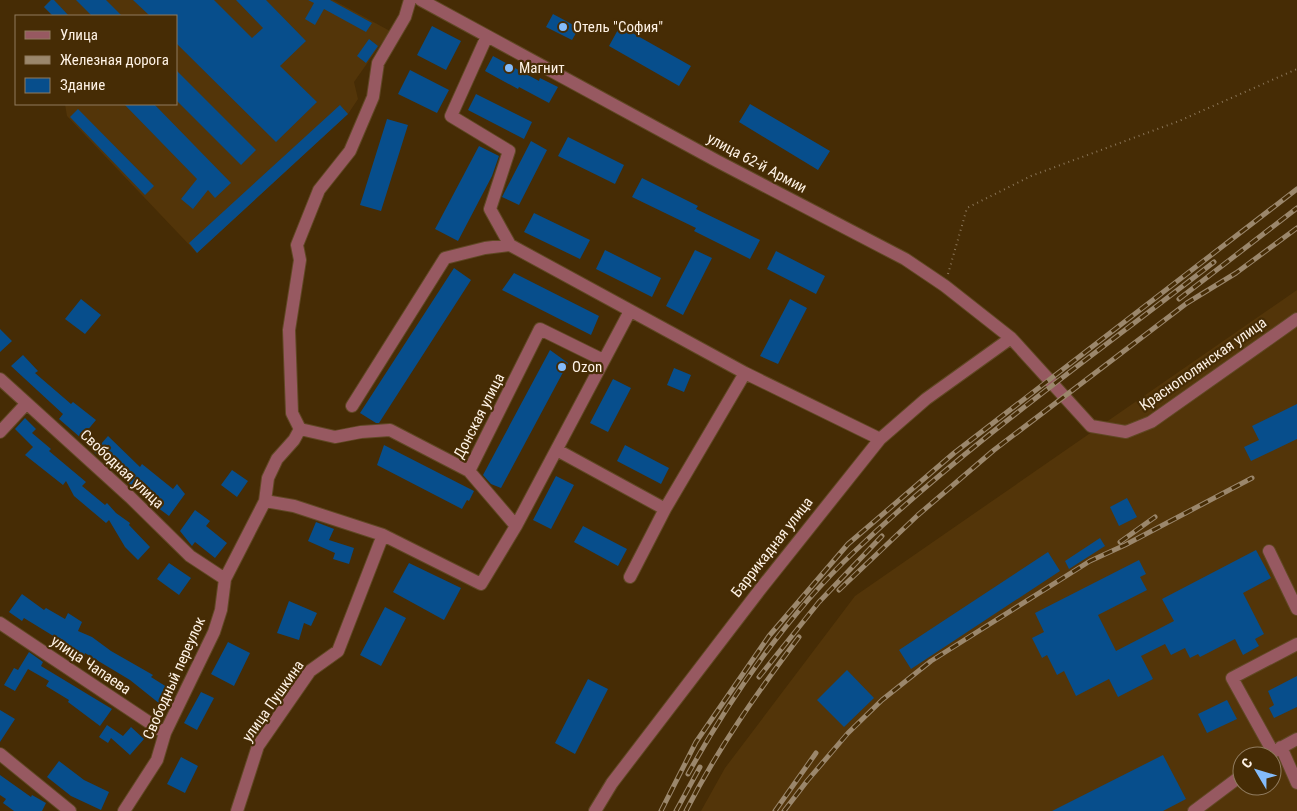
<svg xmlns="http://www.w3.org/2000/svg" width="1297" height="811" viewBox="0 0 1297 811" font-family="'Roboto Condensed',sans-serif">
	<style>
		.built { fill: #533509; fill-rule: evenodd }
		.building { fill: #074e8c }
		.lines { fill: none; stroke-linecap: round; stroke-linejoin: round }
		.minor-casing { stroke: #604824; stroke-width: 14 }
		.path { stroke: #8b7659; stroke-width: 2; stroke-dasharray: 1 4; stroke-linecap: butt }
		.minor { stroke: #975961; stroke-width: 12 }
		.rail-casing { stroke: #9b876c; stroke-width: 5 }
		.rail { stroke: #462c05; stroke-width: 3; stroke-dasharray: 9; stroke-linecap: butt }
		.poi-dot { fill: #84bcfb; stroke: #462c05; stroke-width: 2 }
		.labels { text-anchor: middle; stroke-width: 4.5; stroke-linejoin: round; paint-order: stroke }
		.poi-label { font-size: 15px; fill: #fef2e5; stroke: #462c05; text-anchor: start }
		.street-label { font-size: 15px; fill: #fef2e5; stroke: #462c05 }
	</style>
	<rect width="100%" height="100%" fill="#462c05"/>
	<path class="built" d="M 50,0 L 333,0 L 390,31 L 354,82 L 358,99 L 348,114 L 197,253 L 67,116 L 65,104 L 176,104 L 176,16 L 53,16 L 44,7 Z
		M 1297,290 L 1297,811 L 701,811 L 725,768 L 855,596 ZM 1242,756 L 1272,756 L 1272,786 L 1242,786 Z"/>
	<path class="building" d="M 51,0 L 54,0 L 69,16 L 53,16 L 44,7 Z
		M 76,0 L 106,0 L 122,16 L 92,16 Z
		M 133,0 L 214,0 L 252,38 L 263,28 L 236,0 L 266,0 L 306,41 L 280,66 L 317,102 L 276,142 L 176,43 L 176,16 L 150,16 Z
		M 308,0 L 330,0 L 372,23 L 366,32 L 324,9 L 315,25 L 305,19 L 314,3 Z
		M 553,14 L 579,28 L 572,40 L 546,27 Z
		M 432,26 L 461,41 L 446,70 L 417,55 Z
		M 620,26 L 691,66 L 679,86 L 609,46 Z
		M 369,39 L 378,46 L 366,63 L 357,56 Z
		M 493,56 L 539,81 L 540,78 L 558,87 L 549,103 L 519,87 L 518,89 L 485,71 Z
		M 176,70 L 256,150 L 241,165 L 176,100 Z
		M 410,70 L 449,90 L 437,113 L 398,94 Z
		M 476,94 L 532,122 L 524,139 L 468,110 Z
		M 124,104 L 154,104 L 231,183 L 215,198 L 208,190 L 193,209 L 181,199 L 197,179 Z
		M 750,104 L 830,151 L 818,170 L 739,122 Z
		M 340,105 L 348,114 L 197,253 L 189,243 Z
		M 78,109 L 154,186 L 145,195 L 70,117 Z
		M 387,119 L 408,125 L 381,211 L 360,205 Z
		M 568,137 L 624,165 L 615,184 L 558,156 Z
		M 531,141 L 547,150 L 519,205 L 502,197 Z
		M 479,146 L 499,156 L 492,176 L 458,241 L 435,229 Z
		M 642,178 L 698,206 L 696,209 L 760,240 L 750,259 L 694,231 L 696,228 L 632,197 Z
		M 534,213 L 590,240 L 580,259 L 524,232 Z
		M 605,250 L 661,278 L 652,297 L 596,269 Z
		M 695,250 L 712,258 L 683,315 L 666,306 Z
		M 776,251 L 825,276 L 816,294 L 767,269 Z
		M 454,268 L 471,280 L 379,423 L 376,423 L 360,413 Z
		M 514,273 L 599,316 L 591,335 L 502,290 Z
		M 81,299 L 101,315 L 85,334 L 65,319 Z
		M 790,299 L 807,308 L 778,364 L 760,356 Z
		M 0,329 L 12,341 L 0,352 Z
		M 550,350 L 568,363 L 501,488 L 491,484 L 483,475 Z
		M 23,355 L 38,371 L 35,373 L 71,404 L 73,402 L 96,420 L 81,438 L 59,419 L 63,414 L 11,366 Z
		M 674,368 L 691,375 L 684,392 L 667,385 Z
		M 613,379 L 631,388 L 608,432 L 590,423 Z
		M 1297,404 L 1297,439 L 1251,461 L 1244,447 L 1259,440 L 1252,426 Z
		M 25,418 L 36,429 L 32,433 L 51,449 L 49,451 L 86,482 L 82,486 L 105,505 L 107,503 L 116,513 L 130,523 L 129,525 L 150,547 L 138,560 L 125,547 L 109,520 L 106,523 L 74,496 L 66,481 L 63,485 L 25,455 L 33,447 L 15,429 Z
		M 108,436 L 140,467 L 142,464 L 173,489 L 177,484 L 185,494 L 169,516 L 142,496 L 143,495 L 127,482 L 129,480 L 94,452 Z
		M 384,445 L 474,491 L 469,501 L 467,500 L 462,509 L 377,465 Z
		M 625,445 L 669,468 L 661,484 L 617,461 Z
		M 232,470 L 248,481 L 237,497 L 221,485 Z
		M 556,476 L 574,485 L 551,529 L 533,520 Z
		M 1127,498 L 1137,517 L 1119,526 L 1110,507 Z
		M 195,510 L 210,521 L 206,526 L 227,543 L 215,558 L 195,542 L 192,546 L 180,531 Z
		M 316,522 L 334,529 L 329,540 L 354,548 L 349,564 L 333,559 L 335,553 L 308,541 Z
		M 583,526 L 627,549 L 618,566 L 574,542 Z
		M 1100,538 L 1105,546 L 1069,569 L 1065,561 Z
		M 1256,550 L 1271,578 L 1243,593 L 1264,634 L 1255,639 L 1259,646 L 1243,655 L 1235,639 L 1200,657 L 1198,654 L 1190,658 L 1185,648 L 1171,655 L 1165,644 L 1141,656 L 1153,679 L 1118,697 L 1109,679 L 1076,696 L 1064,671 L 1057,675 L 1047,655 L 1042,658 L 1032,638 L 1044,632 L 1035,613 L 1139,560 L 1146,574 L 1140,577 L 1147,590 L 1098,615 L 1116,651 L 1174,621 L 1162,599 Z
		M 1048,552 L 1060,571 L 911,669 L 899,650 Z
		M 169,563 L 191,578 L 179,595 L 157,579 Z
		M 409,563 L 461,588 L 444,620 L 393,592 Z
		M 22,594 L 44,610 L 46,608 L 65,619 L 68,613 L 82,622 L 78,631 L 92,637 L 111,651 L 153,675 L 151,677 L 170,689 L 160,704 L 130,680 L 85,653 L 84,656 L 66,648 L 53,640 L 55,637 L 24,618 L 22,621 L 9,612 Z
		M 289,601 L 317,613 L 311,626 L 304,623 L 299,640 L 277,633 Z
		M 385,607 L 406,618 L 381,666 L 360,655 Z
		M 228,642 L 250,653 L 234,686 L 211,674 Z
		M 29,652 L 43,662 L 41,666 L 112,709 L 100,726 L 68,702 L 69,700 L 46,686 L 49,681 L 28,669 L 15,691 L 4,685 L 14,668 L 18,670 Z
		M 847,670 L 874,698 L 844,727 L 817,700 Z
		M 1297,676 L 1297,707 L 1274,718 L 1269,708 L 1274,705 L 1268,691 Z
		M 588,679 L 608,689 L 575,754 L 555,743 Z
		M 201,692 L 214,698 L 197,730 L 184,723 Z
		M 1227,700 L 1237,719 L 1207,733 L 1198,714 Z
		M 0,710 L 15,719 L 0,742 Z
		M 107,725 L 123,736 L 131,727 L 144,739 L 130,755 L 111,738 L 108,743 L 99,737 Z
		M 1163,755 L 1186,799 L 1163,811 L 1052,811 Z
		M 181,757 L 198,766 L 185,793 L 167,784 Z
		M 59,761 L 84,780 L 109,792 L 101,810 L 71,796 L 47,777 Z
		M 0,775 L 31,797 L 32,795 L 46,803 L 42,811 L 14,811 L 3,803 L 6,799 L 0,795 Z"/>
	<g class="lines">
		<defs>
			<path id="minor" d="M 421,0 L 717,161 L 905,259 L 945,286 L 1011,338 L 1091,426 L 1126,432 L 1151,422 L 1297,319
				M 487,36 L 451,116 L 509,151 L 490,209 L 510,245 L 745,373 L 880,439
				M 0,379 L 130,497 L 190,556 L 225,579
				M 352,406 L 445,258 L 485,248 L 510,245
				M 300,429 L 335,437 L 361,432 L 390,430 L 469,471 L 540,329 L 603,360
				M 0,432 L 26,404
				M 557,450 L 665,509
				M 469,471 L 516,526
				M 265,501 L 294,506 L 383,535 L 481,584 L 516,526 L 630,311
				M 1269,551 L 1297,609
				M 630,577 L 665,509 L 745,373
				M 0,623 L 165,733
				M 1281,747 L 1297,783
				M 1275,751 L 1297,739
				M 1273,752 L 1232,678 L 1297,644
				M 0,754 L 70,811
				M 124,811 L 157,760 L 165,733 L 214,632 L 221,610 L 225,579 L 265,501 L 268,478 L 277,459 L 294,440 L 300,429 L 292,413 L 289,330 L 300,260 L 297,245 L 319,190 L 350,151 L 373,97 L 378,63 L 405,17 L 410,0
				M 237,811 L 258,746 L 310,671 L 338,651 L 383,535
				M 595,811 L 612,783 L 762,587 L 880,439 L 926,399 L 1011,338
				M 1194,811 L 1242,775"/>
		</defs>
		<use href="#minor" class="minor-casing"/>
		<path class="path" d="M 948,274 L 967,208 L 1031,176 L 1179,121 L 1297,69"/>
		<use href="#minor" class="minor"/>
		<defs>
			<path id="rail" d="M 1179,299 L 1297,208
				M 1120,542 L 1155,517
				M 839,590 L 918,515 L 994,450 L 1187,303 L 1236,273 L 1297,228
				M 759,677 L 819,602 L 882,536
				M 688,774 C 731,696 790,612 855,551 C 966,445 1093,356 1214,262
				M 661,811 L 696,742 L 769,636 L 848,544 L 954,453 L 1297,189
				M 676,811 L 700,767
				M 686,811 C 718,748 757,693 799,637
				M 775,811 L 816,753
				M 784,811 L 807,781 L 848,733 L 882,700 L 931,661 L 1090,561 L 1125,545 L 1252,478"/>
		</defs>
		<use href="#rail" class="rail-casing"/>
		<use href="#rail" class="rail"/>
	</g>
	<g class="poi-dot">
		<circle cx="563" cy="27" r="5"/>
		<circle cx="509" cy="68" r="5"/>
		<circle cx="562" cy="367" r="5"/>
	</g>
	<g class="labels">
		<g class="poi-label">
			<text x="573" y="32">Отель "София"</text>
			<text x="519" y="73">Магнит</text>
			<text x="572" y="372">Ozon</text>
		</g>
		<g class="street-label">
			<text transform="translate(757 163) rotate(28)" y="5">улица 62-й Армии</text>
			<text transform="translate(1203 364) rotate(-35)" y="5">Краснополянская улица</text>
			<text transform="translate(479 416) rotate(-63)" y="5">Донская улица</text>
			<text transform="translate(122 469) rotate(43)" y="5">Свободная улица</text>
			<text transform="translate(772 547) rotate(-52)" y="5">Баррикадная улица</text>
			<text transform="translate(91 665) rotate(34)" y="5">улица Чапаева</text>
			<text transform="translate(174 678) rotate(-66)" y="5">Свободный переулок</text>
			<text transform="translate(273 701) rotate(-55)" y="5">улица Пушкина</text>
		</g>
	</g>
	<rect x="15" y="15" width="162" height="90" fill="#462c05" stroke="#907b5f"/>
	<rect x="25" y="31" width="25" height="8" fill="#975961" stroke="#907b5f"/>
	<text x="60" y="40" font-size="15" fill="#fef2e5">Улица</text>
	<rect x="25" y="56" width="25" height="8" fill="#9b876c" stroke="#907b5f"/>
	<text x="60" y="65" font-size="15" fill="#fef2e5">Железная дорога</text>
	<rect x="25" y="78" width="25" height="15" fill="#074e8c" stroke="#907b5f"/>
	<text x="60" y="90" font-size="15" fill="#fef2e5">Здание</text>
	<g transform="translate(1257 771) rotate(308)"><circle r="24" fill="#462c05" stroke="#907b5f"/>
	<path d="M0-4L9 19L0 12L-9 19Z" fill="#84bcfb"/>
	<text y="-8" font-size="14" font-weight="bold" text-anchor="middle" fill="#fef2e5">С</text>
	</g>
</svg>
